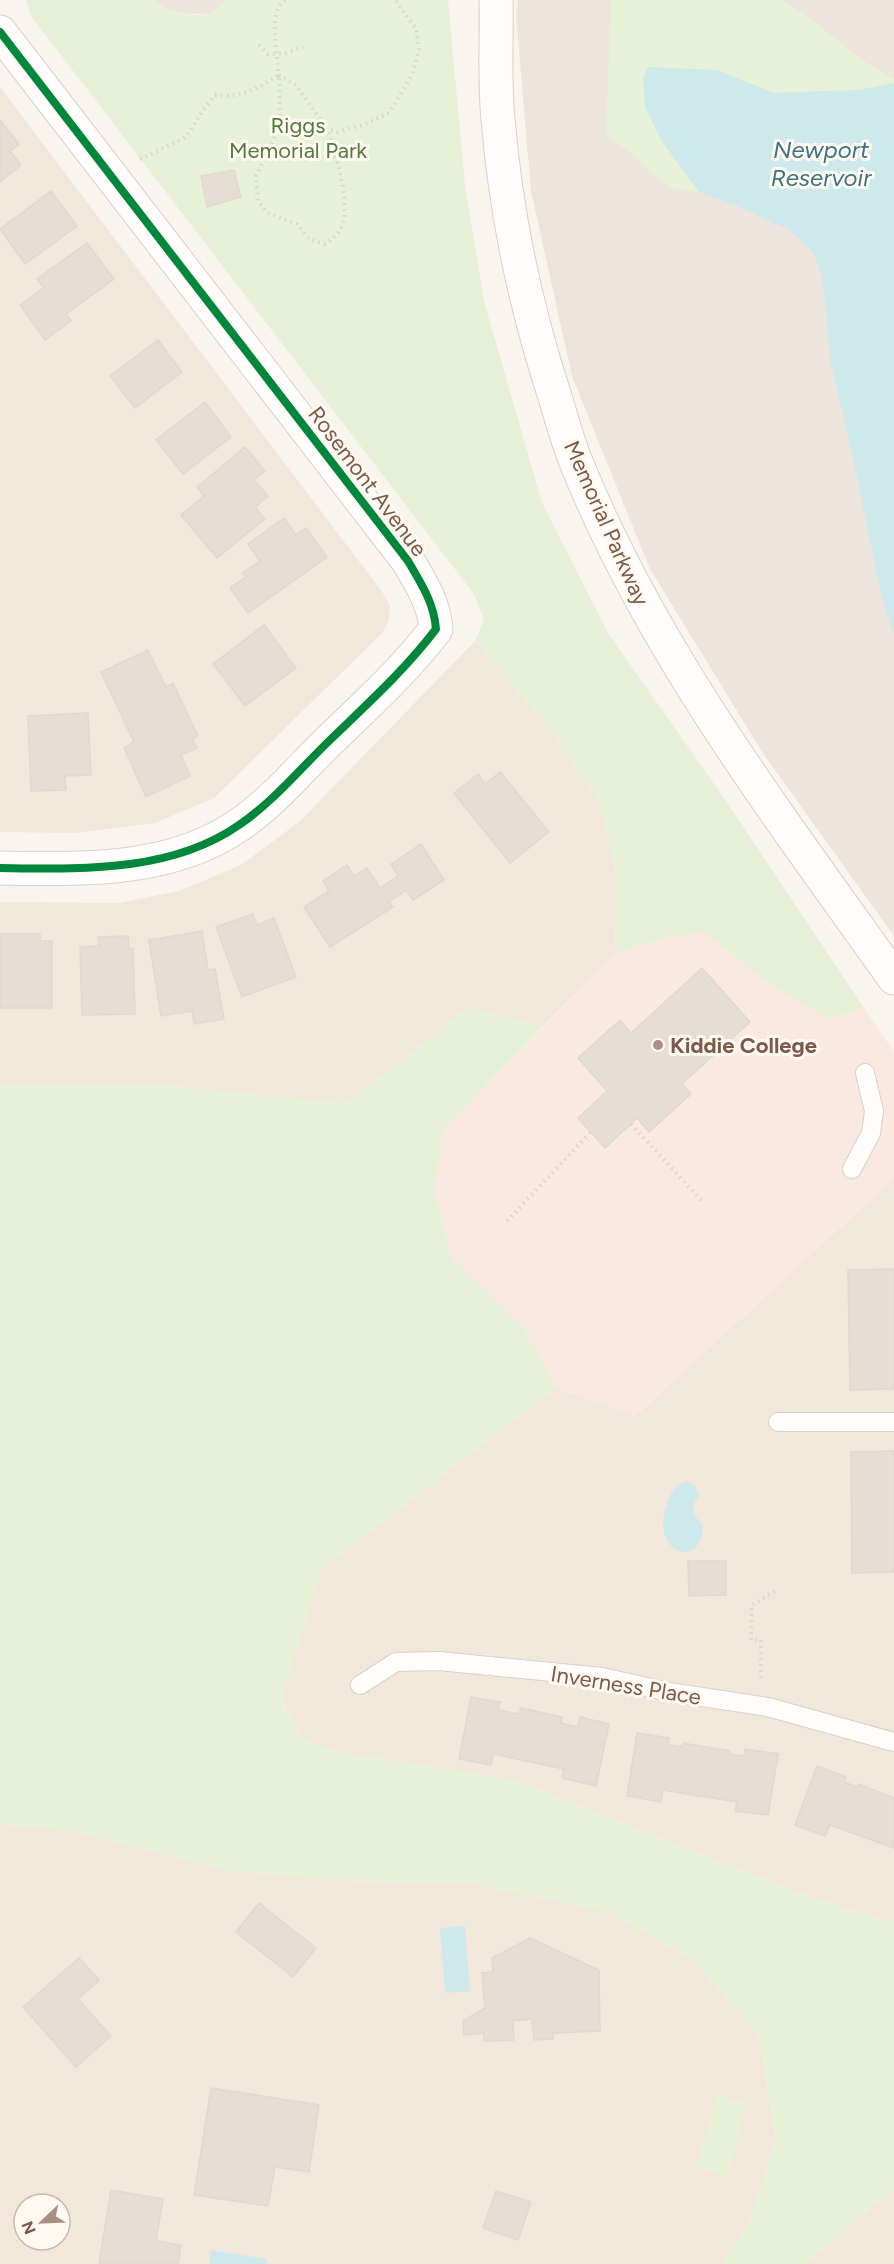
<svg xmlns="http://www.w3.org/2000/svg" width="894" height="2264" viewBox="0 0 894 2264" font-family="Figtree,sans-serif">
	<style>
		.residential { fill: #f2e7db; fill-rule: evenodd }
		.commercial { fill: #f9e9e1 }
		.industrial { fill: #ede4de }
		.green { fill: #e6f1d7 }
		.water { fill: #cee9eb }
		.building { fill: #e6ddd5; stroke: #e3d7cf; stroke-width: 1.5 }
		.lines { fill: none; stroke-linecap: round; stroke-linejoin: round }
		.lane-casing { stroke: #d9d1cc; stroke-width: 20 }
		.street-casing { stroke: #d9d1cc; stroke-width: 35 }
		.secondary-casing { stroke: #d9d0c9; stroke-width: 35 }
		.path { stroke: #dcd3ce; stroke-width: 4; stroke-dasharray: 1.5 4.5; stroke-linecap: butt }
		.lane { stroke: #fefdfc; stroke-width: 18 }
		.street { stroke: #fefdfc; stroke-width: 33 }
		.secondary { stroke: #fefdfc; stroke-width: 33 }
		.cycleway-casing { stroke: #fff9f1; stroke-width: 11 }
		.cycleway { stroke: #00873e; stroke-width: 8 }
		.poi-dot { fill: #a89083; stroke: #fff9f1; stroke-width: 2 }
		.labels { text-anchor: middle; stroke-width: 6; stroke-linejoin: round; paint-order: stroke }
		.park-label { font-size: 22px; fill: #517c3d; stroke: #fff9f1 }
		.street-label { font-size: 22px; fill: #7c5a49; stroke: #fff9f1 }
		.poi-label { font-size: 22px; font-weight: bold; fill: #7c5a49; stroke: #fff9f1; text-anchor: start }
		.water-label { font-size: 24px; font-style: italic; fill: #3b7782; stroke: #fff9f1 }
	</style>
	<rect width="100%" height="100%" fill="#f9f4ee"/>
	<path class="residential" d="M 0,87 L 383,593 L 390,606 L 389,619 L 383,632 L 214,798 L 155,823 L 75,833 L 0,832 Z
		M 475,641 L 551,731 L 600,803 L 617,878 L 615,953 L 543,1026 L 468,1008 L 345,1104 L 164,1085 L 0,1086 L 0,902 L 119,903 L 179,891 L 241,865 L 299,822 Z
		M 894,1178 L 894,1922 L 815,1899 L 515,1780 L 337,1752 L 302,1738 L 281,1700 L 321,1570 L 556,1388 L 635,1416 Z
		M 0,1824 L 79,1832 L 230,1871 L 348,1881 L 471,1884 L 610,1912 L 691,1959 L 759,2036 L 776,2139 L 749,2224 L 722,2264 L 0,2264 ZM 24,2204 L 60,2204 L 60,2240 L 24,2240 Z
		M 894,2188 L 894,2264 L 806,2264 Z"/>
	<path class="commercial" d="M 705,932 L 765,981 L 827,1019 L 864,1008 L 894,1052 L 894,1178 L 635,1416 L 556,1388 L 524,1328 L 451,1258 L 434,1187 L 443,1130 L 615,953 L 663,938 Z"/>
	<path class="industrial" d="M 154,0 L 227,0 L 210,14 L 185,14 L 163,9 Z
		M 518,0 L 894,0 L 894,936 L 764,755 L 650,569 L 572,376 L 531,191 L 516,15 Z"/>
	<path class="green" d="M 26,0 L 154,0 C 168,13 189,17 208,14 C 214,12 221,4 227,0 L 448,0 L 465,186 L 484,301 L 542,503 L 608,633 L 726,801 L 864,1008 L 827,1019 L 765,981 L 705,932 L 663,938 L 615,953 L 617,878 L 600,803 L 551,731 L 475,641 L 484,619 L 474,594 L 31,16 Z
		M 611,0 L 781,0 L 805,14 L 865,62 L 894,79 L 894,83 L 859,90 L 774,93 L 717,70 L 661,140 L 699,192 L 674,189 L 654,175 L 630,151 L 606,135 Z
		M 468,1008 L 543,1026 L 443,1130 L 434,1187 L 451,1258 L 524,1328 L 556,1388 L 321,1570 L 281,1701 L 302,1738 L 337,1752 L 515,1780 L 815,1899 L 894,1922 L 894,2188 L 806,2264 L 722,2264 L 749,2224 L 776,2139 L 759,2036 L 691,1959 L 610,1912 L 471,1884 L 348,1881 L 230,1871 L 79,1832 L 0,1824 L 0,1086 L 164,1085 L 345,1104 Z
		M 716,2095 L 747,2103 L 728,2177 L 696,2168 Z"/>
	<path class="water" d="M 649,67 L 717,70 L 774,93 L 859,90 L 894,83 L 894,633 L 881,595 L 854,463 L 830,359 L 823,281 L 813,252 L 791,231 L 737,206 L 699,192 L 661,140 L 645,107 L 643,76 Z
		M 686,1481 C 695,1484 696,1486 699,1495 C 689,1510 693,1513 703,1526 C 702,1571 647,1554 668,1501 C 672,1491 675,1485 686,1481 Z
		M 465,1926 L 470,1991 L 445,1993 L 440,1928 Z
		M 211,2250 L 267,2259 L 266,2264 L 209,2264 Z"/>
	<path class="building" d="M 0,120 L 19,144 L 10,151 L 21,165 L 0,182 Z
		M 234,170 L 241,197 L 207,207 L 201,176 Z
		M 51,191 L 77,226 L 25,264 L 0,229 Z
		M 87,243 L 114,279 L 66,314 L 71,321 L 45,340 L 20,305 L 44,288 L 37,279 Z
		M 158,340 L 182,372 L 135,408 L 110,376 Z
		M 205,402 L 231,437 L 183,474 L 156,440 Z
		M 245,447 L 265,471 L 254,480 L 268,496 L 255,507 L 265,519 L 217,558 L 181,515 L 204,496 L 197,487 Z
		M 284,518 L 296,535 L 306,528 L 327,557 L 248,613 L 230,588 L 246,577 L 243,573 L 260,561 L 248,544 Z
		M 264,625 L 296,668 L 245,706 L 213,664 Z
		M 148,650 L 166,687 L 173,683 L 198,736 L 192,739 L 197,748 L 181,755 L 190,776 L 146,797 L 124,748 L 134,742 L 101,672 Z
		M 88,713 L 91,775 L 65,776 L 66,790 L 31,791 L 28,716 Z
		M 500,772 L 549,832 L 510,863 L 454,793 L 478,774 L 485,784 Z
		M 421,844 L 444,880 L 413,900 L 406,890 L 389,902 L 393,907 L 330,947 L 304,907 L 329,891 L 323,881 L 347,865 L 354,876 L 367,868 L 380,888 L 398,876 L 391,864 Z
		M 253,914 L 257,925 L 274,918 L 296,977 L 242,997 L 216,927 Z
		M 202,931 L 208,970 L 215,969 L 224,1019 L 194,1024 L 192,1011 L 161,1016 L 149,940 Z
		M 0,934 L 40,934 L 40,941 L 52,941 L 52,1008 L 0,1008 Z
		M 128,936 L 129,949 L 133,948 L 135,1014 L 82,1015 L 80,947 L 99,946 L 98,937 Z
		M 702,968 L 750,1022 L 682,1084 L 691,1094 L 649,1132 L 637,1118 L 605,1148 L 578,1118 L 607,1091 L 578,1058 L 620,1020 L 631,1033 Z
		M 894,1269 L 894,1389 L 850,1390 L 848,1270 Z
		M 894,1451 L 894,1572 L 852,1573 L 851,1452 Z
		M 688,1561 L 726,1561 L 726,1595 L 689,1596 Z
		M 471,1697 L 500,1702 L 498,1710 L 519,1714 L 521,1708 L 562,1717 L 561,1723 L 578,1727 L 580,1717 L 609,1724 L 596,1786 L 562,1778 L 564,1769 L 493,1754 L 491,1765 L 459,1759 Z
		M 637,1733 L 669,1738 L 668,1745 L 682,1747 L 683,1743 L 730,1751 L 730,1754 L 744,1756 L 745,1749 L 778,1754 L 768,1815 L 735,1811 L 737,1802 L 663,1790 L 661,1802 L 627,1796 Z
		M 817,1766 L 846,1777 L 844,1782 L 857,1787 L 858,1784 L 894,1798 L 894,1848 L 830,1825 L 825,1836 L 795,1825 Z
		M 259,1903 L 316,1948 L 293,1977 L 236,1932 Z
		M 530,1938 L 599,1970 L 600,2031 L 553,2033 L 553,2039 L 534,2040 L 532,2019 L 513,2021 L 514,2040 L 484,2041 L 484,2033 L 464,2035 L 463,2021 L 485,2008 L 482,1973 L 493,1972 L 492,1958 Z
		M 79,1958 L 99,1980 L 78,1999 L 111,2036 L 76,2067 L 23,2007 Z
		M 211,2088 L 319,2105 L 309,2172 L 275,2167 L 268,2206 L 194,2195 Z
		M 111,2190 L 163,2199 L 156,2241 L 181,2245 L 178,2264 L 99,2264 Z
		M 496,2191 L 531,2202 L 518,2240 L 483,2228 Z"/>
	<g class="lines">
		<defs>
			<path id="lane" d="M 852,1169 L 871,1133 L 874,1111 L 865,1073
				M 778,1422 L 894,1422
				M 360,1685 L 396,1662 L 439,1661 L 602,1677 L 669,1692 L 768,1707 L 894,1742"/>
			<path id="street" d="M 0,32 L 408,561 C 421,583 434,603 436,629 C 405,670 366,705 329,741 C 300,769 273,802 239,825 C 170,873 80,869 0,868"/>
			<path id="secondary" d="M 496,0 C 497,39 494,80 498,119 C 506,215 526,309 556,400 C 562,421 568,442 576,462 C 652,651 777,813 894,978"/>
		</defs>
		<use href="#lane" class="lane-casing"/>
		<use href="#street" class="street-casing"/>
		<use href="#secondary" class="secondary-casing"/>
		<path class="path" d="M 285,0 C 267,12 278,56 279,75 L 296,85 L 327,129 L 337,132 L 363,125 L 389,113 L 412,75 L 419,49 L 416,29 L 395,0
			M 259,45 L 268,54 L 286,53 L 303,47
			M 140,159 L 186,137 L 203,110 L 215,95 C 243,98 256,89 279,75 L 280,126 L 256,176 L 258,201 L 268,213 L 297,224 L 310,240 L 325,244 C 333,239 340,233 343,223 C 350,202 335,149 327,129
			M 631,1124 L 702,1201
			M 507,1221 L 591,1132
			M 761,1678 L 761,1640 L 751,1640 L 752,1605 L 778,1589"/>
		<use href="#lane" class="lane"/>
		<use href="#street" class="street"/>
		<use href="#secondary" class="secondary"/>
		<defs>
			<path id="cycleway" d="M 0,32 L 408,561 C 421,583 434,603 436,629 C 405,670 366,705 329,741 C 300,769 273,802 239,825 C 170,873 80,869 0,868"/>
		</defs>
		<use href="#cycleway" class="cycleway-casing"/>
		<use href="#cycleway" class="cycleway"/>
	</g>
	<circle class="poi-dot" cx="658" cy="1045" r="6"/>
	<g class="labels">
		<g class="park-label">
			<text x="298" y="133">Riggs<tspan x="298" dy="25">Memorial Park</tspan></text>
		</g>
		<g class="street-label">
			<text transform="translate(368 481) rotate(53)" y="8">Rosemont Avenue</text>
			<text transform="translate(607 523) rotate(66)" y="8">Memorial Parkway</text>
			<text transform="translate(626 1685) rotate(9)" y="8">Inverness Place</text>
		</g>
		<g class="poi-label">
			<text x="670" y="1053">Kiddie College</text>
		</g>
		<g class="water-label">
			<text x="821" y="158">Newport<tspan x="821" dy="28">Reservoir</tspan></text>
		</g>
	</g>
	<g transform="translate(42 2222) rotate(247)"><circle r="28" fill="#fff9f1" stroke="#cbb9ae" stroke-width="1.5"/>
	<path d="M0-4.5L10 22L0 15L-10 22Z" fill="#a89083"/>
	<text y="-9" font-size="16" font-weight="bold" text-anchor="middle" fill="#7c5a49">N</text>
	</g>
</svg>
